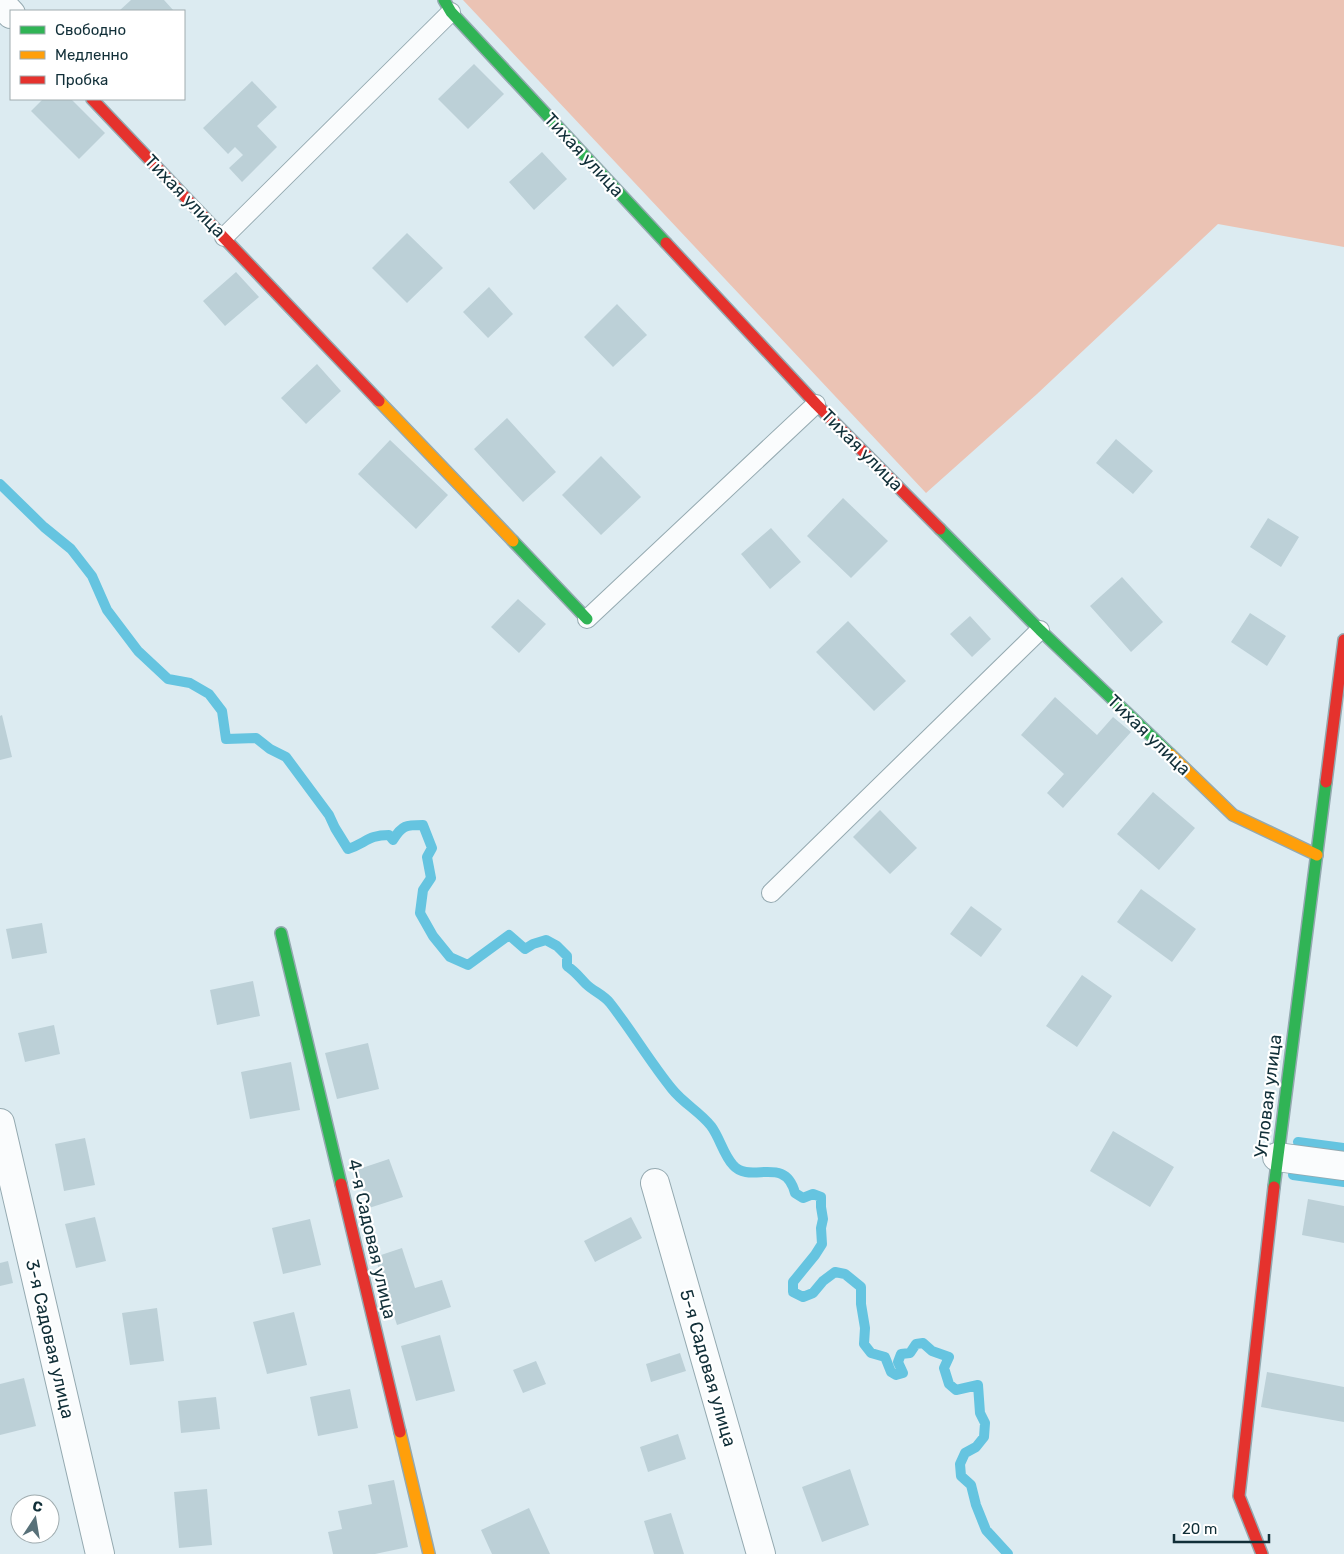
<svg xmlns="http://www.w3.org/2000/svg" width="1344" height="1554" viewBox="0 0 1344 1554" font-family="Rubik,sans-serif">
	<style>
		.green { fill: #ebc3b4 }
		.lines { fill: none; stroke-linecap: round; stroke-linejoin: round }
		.stream { stroke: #65c4e0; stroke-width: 10 }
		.building { fill: #bcd0d7 }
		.lane-casing { stroke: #94a9b0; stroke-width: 20 }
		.street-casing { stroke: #94a9b0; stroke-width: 30 }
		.fast-casing { stroke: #94a9b0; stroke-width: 14 }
		.slow-casing { stroke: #94a9b0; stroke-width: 14 }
		.jam-casing { stroke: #94a9b0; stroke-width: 14 }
		.lane { stroke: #fafcfd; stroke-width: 18 }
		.street { stroke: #fafcfd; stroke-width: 28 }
		.fast { stroke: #30b455; stroke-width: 11 }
		.slow { stroke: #ff9f0a; stroke-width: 11 }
		.jam { stroke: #e5322d; stroke-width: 11 }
		.labels { text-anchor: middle; stroke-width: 4.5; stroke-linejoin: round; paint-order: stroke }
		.street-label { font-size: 18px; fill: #112f38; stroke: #fff }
	</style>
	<rect width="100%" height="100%" fill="#dcebf1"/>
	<path class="green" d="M 463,0 L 1344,0 L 1344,247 L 1218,224 L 1037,394 L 926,493 Z"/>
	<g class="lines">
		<path class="stream" d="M 0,484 L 44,527 L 71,549 L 92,576 L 107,610 L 138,651 L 168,679 L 190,683 L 209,694 L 222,711 L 226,739 L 256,738 L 270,749 L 286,757 L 329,815 L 335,828 L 348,849 C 366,843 368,835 389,835 L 393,840 C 402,825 406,825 423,825 L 432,848 L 427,857 L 431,878 L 423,890 L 420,913 L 433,936 L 450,957 L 468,965 L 509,935 L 525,949 L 533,944 L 546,940 L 557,946 L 567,956 L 567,966 C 576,972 579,977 586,984 C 593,991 604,995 610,1003 C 632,1031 650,1062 672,1089 C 683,1103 700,1112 711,1126 C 720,1138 723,1154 733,1165 C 750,1185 785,1154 795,1193 L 803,1198 L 813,1194 L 821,1197 L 821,1207 L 823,1219 L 821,1228 L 822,1244 L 815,1255 L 793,1282 L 793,1292 L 803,1297 L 813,1293 L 823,1281 L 835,1272 L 845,1274 L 861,1287 L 861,1304 L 865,1328 L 864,1344 L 871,1353 L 885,1357 L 891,1372 L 896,1375 L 903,1373 L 898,1362 L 901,1354 L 910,1353 L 916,1344 L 923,1343 L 932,1351 L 949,1357 L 944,1368 L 949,1384 L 956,1390 L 978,1385 L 980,1413 L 985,1423 L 984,1437 L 976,1447 L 965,1453 L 960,1464 L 961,1476 L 971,1485 L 976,1505 L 986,1530 L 1008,1554
			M 1298,1142 L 1344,1148
			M 1293,1175 L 1344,1182"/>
	</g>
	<path class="building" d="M 131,0 L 164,0 L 174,11 L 119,11 Z
		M 474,64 L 504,94 L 468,129 L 438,99 Z
		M 252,81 L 277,107 L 257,126 L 277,147 L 242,182 L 229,168 L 243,155 L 235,147 L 228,154 L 203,128 Z
		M 43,99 L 71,99 L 105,133 L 79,159 L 31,111 Z
		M 542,152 L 567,179 L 534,210 L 509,182 Z
		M 407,233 L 443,268 L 407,303 L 372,268 Z
		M 236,272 L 259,297 L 225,326 L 203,301 Z
		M 489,287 L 513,314 L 488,338 L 463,312 Z
		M 617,304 L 647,335 L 613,367 L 584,337 Z
		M 317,364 L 341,391 L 306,424 L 281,398 Z
		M 507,418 L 556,472 L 523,502 L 474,449 Z
		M 1116,439 L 1153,471 L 1133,494 L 1096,463 Z
		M 390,440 L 448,495 L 416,529 L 358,474 Z
		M 601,456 L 641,497 L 601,535 L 562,495 Z
		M 843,498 L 888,541 L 851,578 L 807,536 Z
		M 1268,518 L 1299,537 L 1281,567 L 1250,547 Z
		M 771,528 L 801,562 L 770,589 L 741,554 Z
		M 1122,577 L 1163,622 L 1131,652 L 1090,606 Z
		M 518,599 L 546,624 L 519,653 L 491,627 Z
		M 1250,613 L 1286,636 L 1267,666 L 1231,642 Z
		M 970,616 L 991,639 L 972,657 L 950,634 Z
		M 848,621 L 906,681 L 874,711 L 816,652 Z
		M 1055,697 L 1097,735 L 1113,717 L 1131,732 L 1063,808 L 1047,793 L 1064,774 L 1021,735 Z
		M 2,715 L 12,757 L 0,760 L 0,716 Z
		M 1153,792 L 1195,828 L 1159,870 L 1117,834 Z
		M 880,810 L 917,848 L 890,874 L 853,837 Z
		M 1141,889 L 1196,929 L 1172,962 L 1117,922 Z
		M 971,906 L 1002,929 L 981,957 L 950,934 Z
		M 42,923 L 47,953 L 12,959 L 6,929 Z
		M 1082,975 L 1112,996 L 1077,1047 L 1046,1026 Z
		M 253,981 L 260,1016 L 217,1025 L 210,990 Z
		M 54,1025 L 60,1054 L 25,1062 L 18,1033 Z
		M 368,1043 L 379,1089 L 337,1099 L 325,1053 Z
		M 291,1062 L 300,1110 L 250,1119 L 241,1072 Z
		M 1113,1131 L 1174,1167 L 1150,1207 L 1090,1171 Z
		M 85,1138 L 95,1185 L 64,1191 L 55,1144 Z
		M 389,1159 L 403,1197 L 369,1208 L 356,1170 Z
		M 1308,1199 L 1344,1206 L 1344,1243 L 1302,1235 Z
		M 95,1217 L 106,1261 L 76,1268 L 65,1224 Z
		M 631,1217 L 642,1238 L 595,1262 L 584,1241 Z
		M 310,1219 L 321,1265 L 283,1274 L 272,1228 Z
		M 402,1248 L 415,1288 L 442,1280 L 451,1307 L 397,1325 L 375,1257 Z
		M 8,1261 L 13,1283 L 0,1286 L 0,1263 Z
		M 157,1308 L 164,1361 L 130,1365 L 122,1313 Z
		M 294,1312 L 307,1365 L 267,1374 L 253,1322 Z
		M 440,1335 L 455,1391 L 416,1401 L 401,1346 Z
		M 680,1353 L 686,1371 L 651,1382 L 646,1364 Z
		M 536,1361 L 546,1384 L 523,1393 L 513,1370 Z
		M 1267,1372 L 1344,1387 L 1344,1422 L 1261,1407 Z
		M 24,1378 L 36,1426 L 0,1435 L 0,1384 Z
		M 350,1389 L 358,1428 L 318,1436 L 310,1397 Z
		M 216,1397 L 220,1429 L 181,1433 L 178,1401 Z
		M 678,1434 L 686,1459 L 648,1472 L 640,1447 Z
		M 850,1469 L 869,1525 L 822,1542 L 802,1487 Z
		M 394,1480 L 408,1547 L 375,1554 L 333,1554 L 328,1532 L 342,1529 L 338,1511 L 372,1504 L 368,1485 Z
		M 207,1489 L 212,1545 L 179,1548 L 174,1492 Z
		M 529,1508 L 550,1554 L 492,1554 L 481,1530 Z
		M 671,1513 L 684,1554 L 654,1554 L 644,1521 Z"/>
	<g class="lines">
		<defs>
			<path id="lane" d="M 224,237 L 451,12
				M 587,619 L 816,404
				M 771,893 L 1040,630"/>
			<path id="street" d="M 0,2 L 11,14
				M 0,1123 L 100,1554
				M 1277,1157 L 1344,1166
				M 655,1183 L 761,1554"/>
			<path id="fast" d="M 444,0 L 451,12 L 666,243
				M 940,529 L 1040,630 L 1170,754
				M 513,541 L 587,619
				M 281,933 L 341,1184
				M 1274,1187 L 1326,782"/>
			<path id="slow" d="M 379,401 L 513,541
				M 1170,754 L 1233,815 L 1317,855
				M 400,1432 L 429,1554"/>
			<path id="jam" d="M 92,99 L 379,401
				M 666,243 L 816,404 L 940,529
				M 1326,782 L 1344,640
				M 341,1184 L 400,1432
				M 1262,1554 L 1239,1496 L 1274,1187"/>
		</defs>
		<use href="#lane" class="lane-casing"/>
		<use href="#street" class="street-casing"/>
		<use href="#fast" class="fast-casing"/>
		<use href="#slow" class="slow-casing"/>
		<use href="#jam" class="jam-casing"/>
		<use href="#lane" class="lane"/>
		<use href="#street" class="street"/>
		<use href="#fast" class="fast"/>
		<use href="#slow" class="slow"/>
		<use href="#jam" class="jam"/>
	</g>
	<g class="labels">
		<g class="street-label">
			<text transform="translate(584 155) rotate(47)" y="6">Тихая улица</text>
			<text transform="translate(185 196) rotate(46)" y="6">Тихая улица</text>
			<text transform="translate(862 450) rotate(45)" y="6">Тихая улица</text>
			<text transform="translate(1149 735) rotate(44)" y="6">Тихая улица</text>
			<text transform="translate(1268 1096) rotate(-83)" y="6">Угловая улица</text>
			<text transform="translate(372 1239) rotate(77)" y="6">4-я Садовая улица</text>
			<text transform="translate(50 1339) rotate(77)" y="6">3-я Садовая улица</text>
			<text transform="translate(708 1368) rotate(74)" y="6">5-я Садовая улица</text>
		</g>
	</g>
	<rect x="10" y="10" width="175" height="90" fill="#ffffff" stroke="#a0acaf"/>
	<rect x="20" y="26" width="25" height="8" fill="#30b455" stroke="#a0acaf"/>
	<text x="55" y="35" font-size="15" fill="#112f38">Свободно</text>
	<rect x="20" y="51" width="25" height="8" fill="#ff9f0a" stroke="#a0acaf"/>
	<text x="55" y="60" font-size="15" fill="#112f38">Медленно</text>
	<rect x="20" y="76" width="25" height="8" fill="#e5322d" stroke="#a0acaf"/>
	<text x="55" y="85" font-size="15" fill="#112f38">Пробка</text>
	<g transform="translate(35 1519) rotate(12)"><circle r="24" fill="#ffffff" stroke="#a0acaf"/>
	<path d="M0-4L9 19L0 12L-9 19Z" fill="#587179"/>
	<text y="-8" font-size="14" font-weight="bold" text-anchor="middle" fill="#112f38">С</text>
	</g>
	<path d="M1174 1534v8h95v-8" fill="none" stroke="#112f38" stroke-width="2.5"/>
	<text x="1182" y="1534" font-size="15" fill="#112f38" stroke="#ffffff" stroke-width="4" paint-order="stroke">20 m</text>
</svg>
